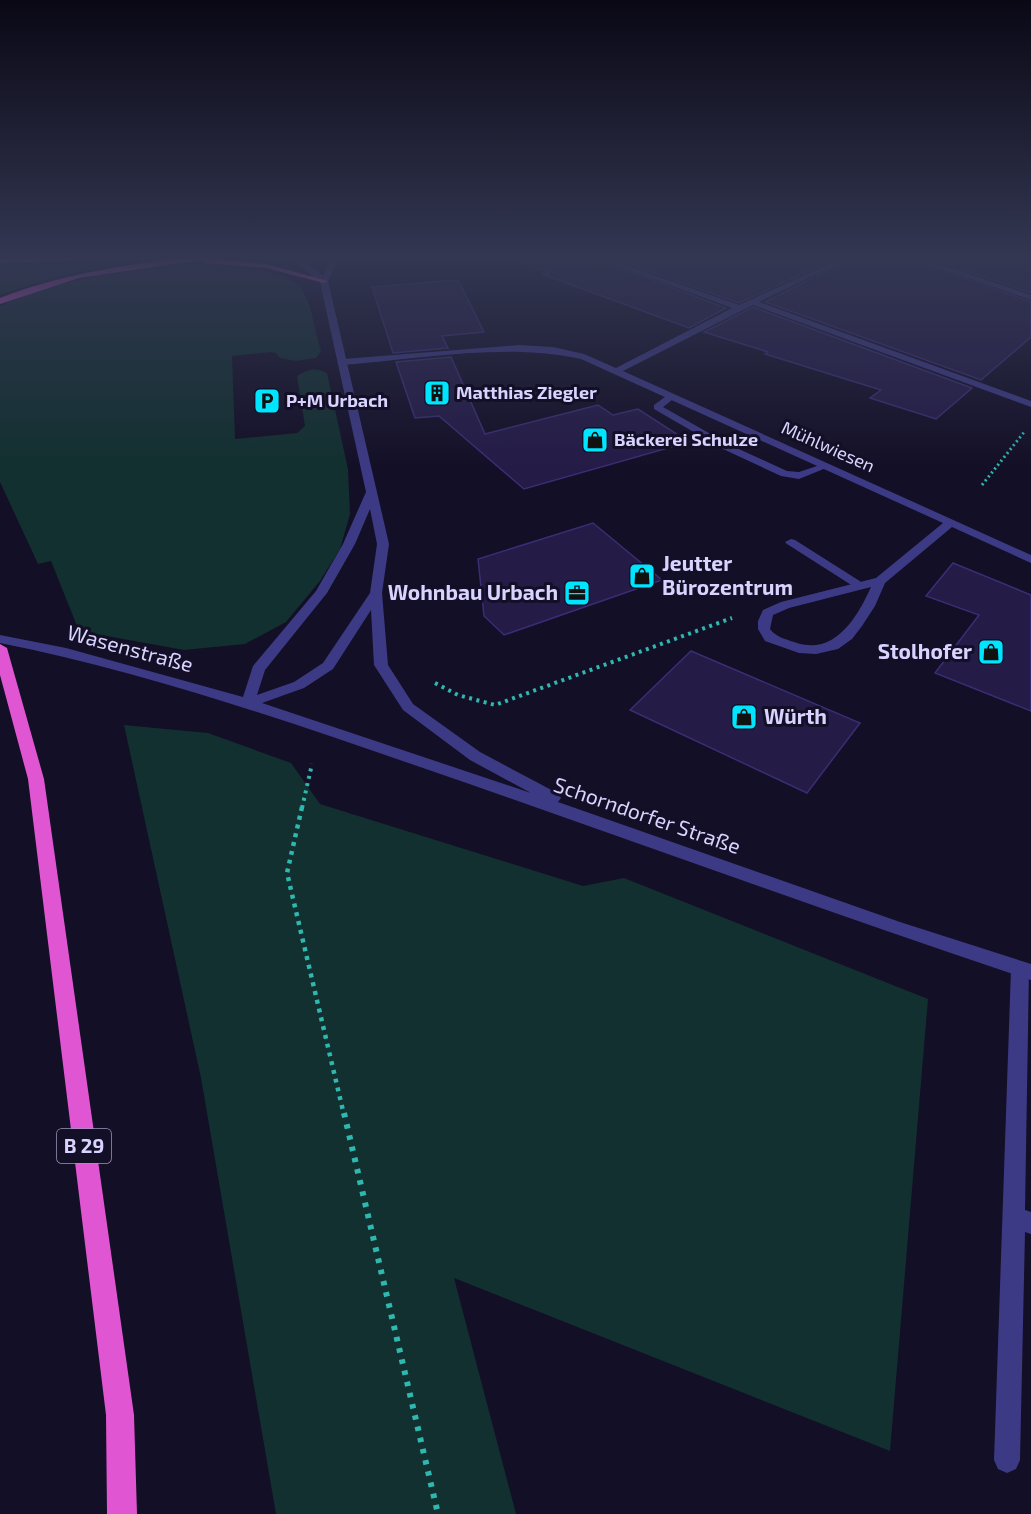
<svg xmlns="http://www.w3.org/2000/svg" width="1031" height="1514" viewBox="0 0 1031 1514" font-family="'Exo 2',sans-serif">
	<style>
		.green { fill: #12302f }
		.building { fill: #241b47; stroke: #3b2d73; stroke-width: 1.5 }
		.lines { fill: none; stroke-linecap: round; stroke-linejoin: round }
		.path-far3 { stroke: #2fb8b0; stroke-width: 3; stroke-dasharray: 2 3; stroke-linecap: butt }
		.path-far2 { stroke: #2fb8b0; stroke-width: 4; stroke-dasharray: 3 4.5; stroke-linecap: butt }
		.path-far1 { stroke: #2fb8b0; stroke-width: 4.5; stroke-dasharray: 4 5; stroke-linecap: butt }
		.path { stroke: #2fb8b0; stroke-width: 6; stroke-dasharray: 4.5 7; stroke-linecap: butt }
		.service { fill: #3d3a85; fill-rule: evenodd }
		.minor { fill: #3d3a85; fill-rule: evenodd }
		.tertiary { fill: #3d3a85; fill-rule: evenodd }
		.trunk { fill: #e055d1; fill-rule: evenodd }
		.labels { text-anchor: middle; stroke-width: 6; stroke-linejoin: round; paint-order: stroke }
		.far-poi-label { font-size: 18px; font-weight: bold; fill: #d9d4ff; stroke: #130f26; text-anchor: start }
		.far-street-label { font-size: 18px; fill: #d9d4ff; stroke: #130f26 }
		.shield { fill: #130f26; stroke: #9e99be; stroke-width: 1.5 }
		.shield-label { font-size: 20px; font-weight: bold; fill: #d9d4ff }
		.poi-label { font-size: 21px; font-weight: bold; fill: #d9d4ff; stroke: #130f26; text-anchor: start }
		.street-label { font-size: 21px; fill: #d9d4ff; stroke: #130f26 }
	</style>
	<rect width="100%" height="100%" fill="#130f26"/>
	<path class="green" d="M 155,256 L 176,256 C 116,264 57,274 0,295 L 0,265 L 88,263 Z
		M 241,256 L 287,256 L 292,267 L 229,257 Z
		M 214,265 C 238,267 293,269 304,293 C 313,310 315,333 321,351 L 316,358 L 296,361 L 280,358 L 276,353 L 271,352 L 232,356 L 235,439 L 297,433 L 305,426 L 297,376 C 308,369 315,367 327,373 L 348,469 L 350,514 L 340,549 L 320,581 L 286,622 L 245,644 L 184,650 L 79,631 L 51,561 L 38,564 L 0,482 L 0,306 C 68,275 141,267 214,265 Z
		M 124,725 L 208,733 L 291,763 L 320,804 L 583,886 L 624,878 L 928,999 L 890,1451 L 454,1278 L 516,1514 L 276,1514 L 201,1078 Z"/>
	<path class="building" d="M 514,256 L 589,256 L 726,308 L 689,328 L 542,274 L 550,273 L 513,259 Z
		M 606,256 L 811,256 L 824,264 L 739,303 Z
		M 856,256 L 904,256 L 1031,302 L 1031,337 L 981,380 L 765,302 Z
		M 923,256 L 1031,256 L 1031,293 Z
		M 458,280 L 484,332 L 442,336 L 448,348 L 393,353 L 372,287 Z
		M 753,307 L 972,388 L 936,419 L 870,398 L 881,390 L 765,354 L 768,352 L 704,332 Z
		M 451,357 L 485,434 L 598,405 L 613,415 L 638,409 L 689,442 L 524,489 L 439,416 L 415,418 L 396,362 Z
		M 593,523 L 662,580 L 504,635 L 484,616 L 478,559 Z
		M 953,563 L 1031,595 L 1031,711 L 935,673 L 979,615 L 926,596 Z
		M 691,651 L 860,723 L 807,793 L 630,710 Z"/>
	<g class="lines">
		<path class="path-far3" d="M 982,485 L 1025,431"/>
		<path class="path-far2" d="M 435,683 L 458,695 L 495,705 L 732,618
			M 302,808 L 312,764"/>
		<path class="path-far1" d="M 302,807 L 287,873 L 344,1115"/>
		<path class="path" d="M 344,1113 L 438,1514"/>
		<path class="service" d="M 669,394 L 677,396 L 663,407 L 730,445 L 787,471 L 799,472 L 826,463 L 831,466 L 799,479 L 781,476 L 723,449 L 654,409 L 654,405 Z
			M 791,539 L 795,540 L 866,585 L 864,588 L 856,588 L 787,544 L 785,542 Z
			M 1020,961 L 1026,963 L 1029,969 L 1025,1210 L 1031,1212 L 1031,1234 L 1025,1232 L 1020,1460 L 1016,1469 L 1007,1473 L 998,1469 L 994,1460 L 1011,969 L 1014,963 Z"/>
		<path class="minor" d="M 591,256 L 600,256 L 739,305 L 829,264 L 813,256 L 822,256 L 835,261 L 846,256 L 854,256 L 759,302 L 1031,401 L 1031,407 L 753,305 L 623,371 L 1031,555 L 1031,563 L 952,527 L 885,583 L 875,606 L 862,626 L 852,639 L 838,649 L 816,654 L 799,653 L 765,641 L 758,629 L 758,621 L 763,610 L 781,602 L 876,578 L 943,523 L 581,359 C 508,342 418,359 343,365 L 339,362 L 343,359 L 519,345 L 553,347 L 584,354 L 616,368 L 732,308 ZM 871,587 C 857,618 834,657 794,642 C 785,639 776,637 770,629 L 773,615 L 789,608 Z
			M 906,256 L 916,256 L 1031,295 L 1031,300 Z"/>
		<path class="tertiary" d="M 297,256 L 304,256 L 305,262 L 323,276 L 329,262 L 328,256 L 336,256 L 337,262 L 328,281 L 389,544 L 382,593 L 388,665 L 413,704 L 480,752 L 559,794 L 561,798 L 558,802 L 900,922 L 1031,964 L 1031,980 C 827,912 626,838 423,768 C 284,720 145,672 0,643 L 0,635 L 66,648 L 243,697 L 253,666 L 316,591 L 343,544 L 366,492 L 320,282 L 299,265 ZM 370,509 L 377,544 L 370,593 L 323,663 L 294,682 L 257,695 L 265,670 L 327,593 L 355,544 ZM 371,610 L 374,665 L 403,710 L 470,760 L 531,793 L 262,703 L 304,688 L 333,669 Z"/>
		<path class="trunk" d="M 124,256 L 120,258 L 0,263 L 0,259 Z
			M 198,256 L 221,256 L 210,259 L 266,264 L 328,281 L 324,283 L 266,268 L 204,263 L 201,260 L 79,278 L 0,304 L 0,298 C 64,273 131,264 198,256 Z
			M 0,644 L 7,648 L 44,779 L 134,1415 L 137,1514 L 107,1514 L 106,1415 L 28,779 L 0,675 Z"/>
	</g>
	<linearGradient id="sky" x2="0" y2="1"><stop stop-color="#0a0815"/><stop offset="0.55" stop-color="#333752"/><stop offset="1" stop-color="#333752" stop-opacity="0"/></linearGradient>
	<rect width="1031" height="468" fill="url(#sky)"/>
	<defs>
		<symbol id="building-square" viewBox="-11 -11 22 22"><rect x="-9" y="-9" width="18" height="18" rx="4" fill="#00e5ff" stroke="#130f26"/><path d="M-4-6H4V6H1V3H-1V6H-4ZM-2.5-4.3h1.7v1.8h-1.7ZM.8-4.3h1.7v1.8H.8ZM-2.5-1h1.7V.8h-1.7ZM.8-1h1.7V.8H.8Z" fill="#111"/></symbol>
		<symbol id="parking-square" viewBox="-11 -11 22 22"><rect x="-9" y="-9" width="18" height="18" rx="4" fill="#00e5ff" stroke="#130f26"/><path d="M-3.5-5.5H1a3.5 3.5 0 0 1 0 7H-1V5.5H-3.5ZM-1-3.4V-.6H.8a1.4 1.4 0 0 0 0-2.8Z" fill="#111"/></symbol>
		<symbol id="shop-square" viewBox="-11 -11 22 22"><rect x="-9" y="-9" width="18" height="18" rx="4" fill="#00e5ff" stroke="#130f26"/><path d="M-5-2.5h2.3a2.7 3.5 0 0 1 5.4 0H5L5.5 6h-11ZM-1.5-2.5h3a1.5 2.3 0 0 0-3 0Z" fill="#111"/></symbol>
		<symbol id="office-square" viewBox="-11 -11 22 22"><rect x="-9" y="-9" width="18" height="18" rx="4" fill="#00e5ff" stroke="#130f26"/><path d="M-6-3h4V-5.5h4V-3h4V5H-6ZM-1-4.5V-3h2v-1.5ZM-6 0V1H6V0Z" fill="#111"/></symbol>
	</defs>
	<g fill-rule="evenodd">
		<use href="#building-square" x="422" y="378" width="30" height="30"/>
		<use href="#parking-square" x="252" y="386" width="30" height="30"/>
		<use href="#shop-square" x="580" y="425" width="30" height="30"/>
		<use href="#shop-square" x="627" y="561" width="30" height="30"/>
		<use href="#office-square" x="562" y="578" width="30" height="30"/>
		<use href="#shop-square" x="976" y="637" width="30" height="30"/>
		<use href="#shop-square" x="729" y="702" width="30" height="30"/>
	</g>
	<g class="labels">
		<g class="far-poi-label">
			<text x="456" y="399">Matthias Ziegler</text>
			<text x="286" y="407">P+M Urbach</text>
			<text x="614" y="446">Bäckerei Schulze</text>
		</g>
		<g class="far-street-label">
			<text transform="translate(828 447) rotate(24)" y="6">Mühlwiesen</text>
		</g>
		<rect class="shield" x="57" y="1129" width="54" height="34" rx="4.5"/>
		<g class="shield-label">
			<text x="84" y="1153">B 29</text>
		</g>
		<g class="poi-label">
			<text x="662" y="571">Jeutter<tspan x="662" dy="24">Bürozentrum</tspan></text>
			<text x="558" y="600" text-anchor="end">Wohnbau Urbach</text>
			<text x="972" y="659" text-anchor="end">Stolhofer</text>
			<text x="764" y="724">Würth</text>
		</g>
		<g class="street-label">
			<text transform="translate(130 649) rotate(15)" y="7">Wasenstraße</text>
			<text transform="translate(647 816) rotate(19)" y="7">Schorndorfer Straße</text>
		</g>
	</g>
</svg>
